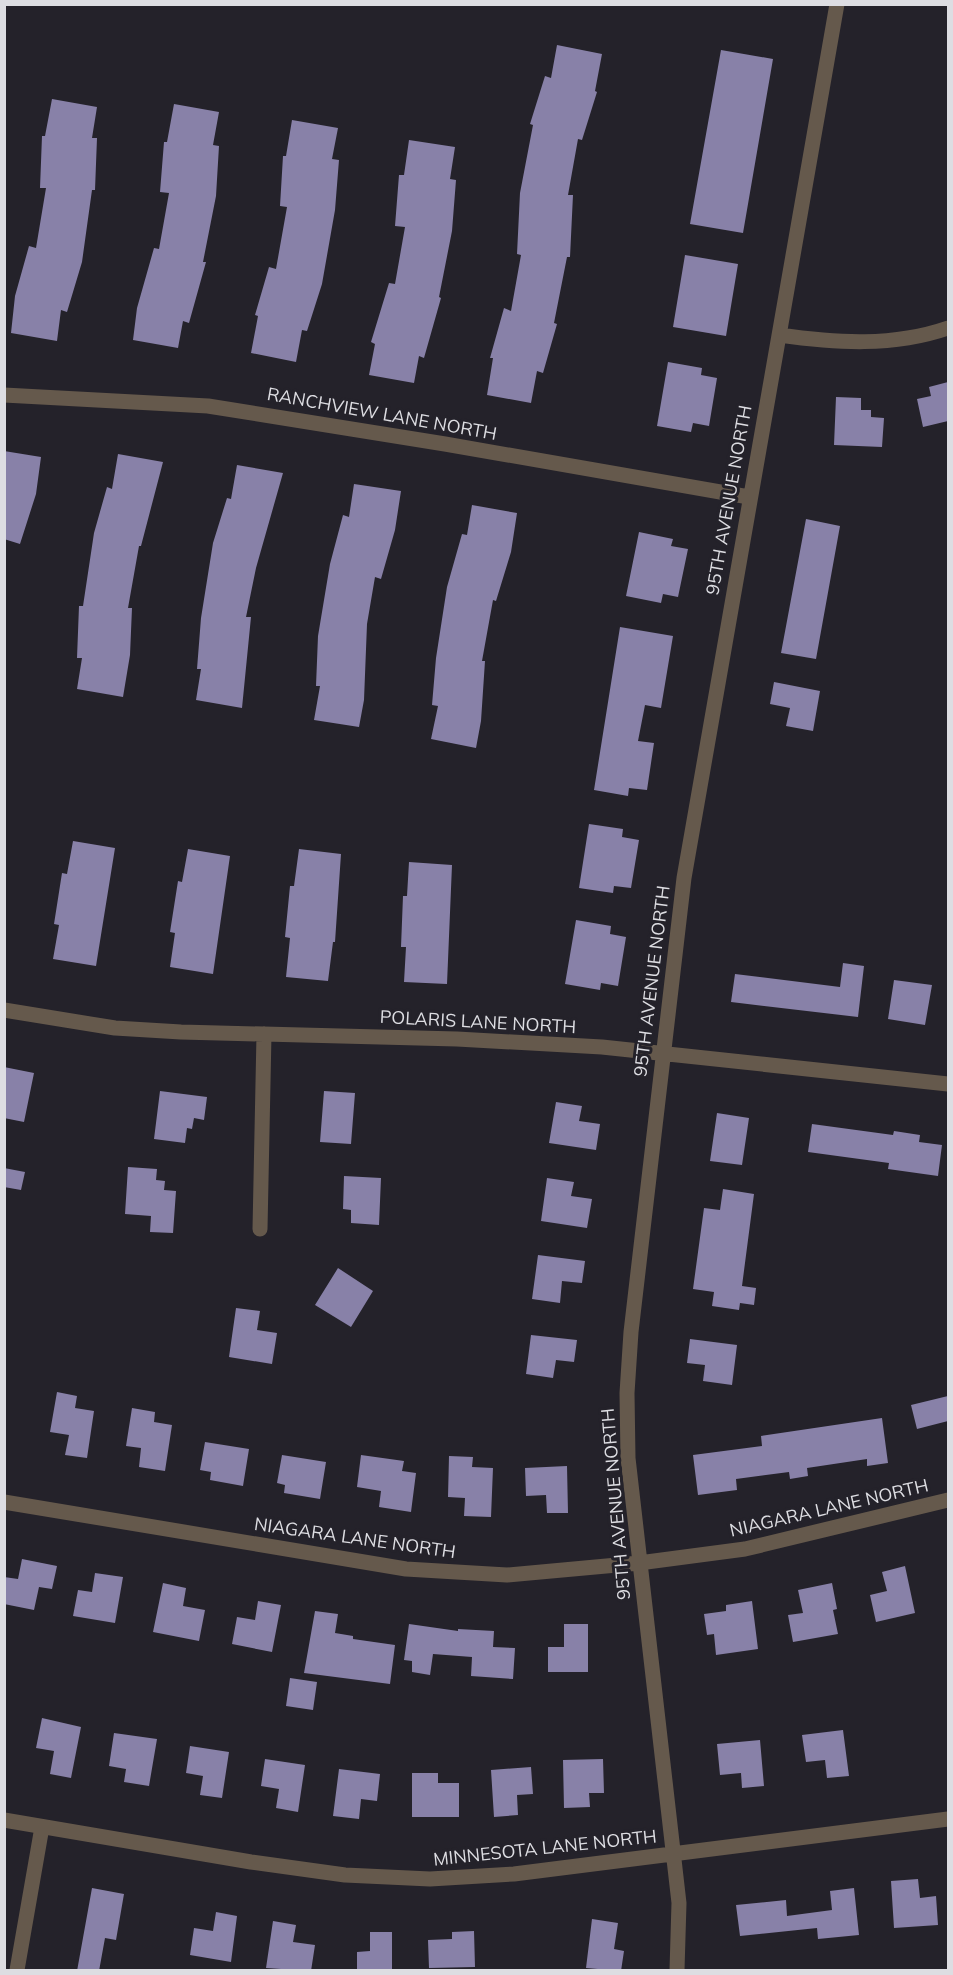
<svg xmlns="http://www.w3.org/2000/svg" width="953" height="1975" viewBox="0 0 953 1975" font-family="Mulish,sans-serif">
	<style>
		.building { fill: #8881a8 }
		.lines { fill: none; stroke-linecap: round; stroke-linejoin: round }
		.street { stroke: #65594c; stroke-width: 15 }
		.labels { text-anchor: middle; stroke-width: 6; stroke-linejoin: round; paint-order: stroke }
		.street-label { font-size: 18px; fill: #dddde2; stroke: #24222a }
	</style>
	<rect width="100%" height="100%" fill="#24222a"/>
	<path class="building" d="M 557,45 L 602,54 L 595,91 L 597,92 L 582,140 L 578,139 L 568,195 L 573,195 L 570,257 L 567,257 L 554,323 L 557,324 L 543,373 L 537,371 L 531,403 L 487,395 L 493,358 L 490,358 L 504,308 L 511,311 L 521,255 L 517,254 L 520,193 L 533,125 L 530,124 L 545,76 L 551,78 Z
		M 721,50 L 773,59 L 743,233 L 690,224 Z
		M 52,99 L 97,107 L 92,138 L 97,138 L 95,190 L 92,190 L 82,262 L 67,312 L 61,310 L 57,341 L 11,333 L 15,296 L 29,246 L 36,248 L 46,188 L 40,188 L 42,136 L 45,136 Z
		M 174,104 L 219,112 L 213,145 L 219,146 L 216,196 L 203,262 L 206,262 L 189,323 L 183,321 L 178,348 L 133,340 L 137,308 L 154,248 L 159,249 L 169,193 L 160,192 L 164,142 L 167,142 Z
		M 292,120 L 338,128 L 332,159 L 339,160 L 335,210 L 322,284 L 307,331 L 302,330 L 296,362 L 251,353 L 258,316 L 255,315 L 269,267 L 276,269 L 287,207 L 280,206 L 283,156 L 286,156 Z
		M 409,140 L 455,147 L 450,179 L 456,180 L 452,231 L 439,297 L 441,298 L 424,358 L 419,356 L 414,383 L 369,375 L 375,344 L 371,342 L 389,283 L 395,284 L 405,227 L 395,226 L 399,175 L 404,175 Z
		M 685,255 L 738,264 L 726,336 L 673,327 Z
		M 668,362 L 702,368 L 701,375 L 717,378 L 709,426 L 693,423 L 691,432 L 657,426 Z
		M 948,382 L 948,421 L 923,427 L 917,399 L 931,396 L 929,387 Z
		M 836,397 L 861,398 L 861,410 L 871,410 L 871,417 L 884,418 L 882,447 L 834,445 Z
		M 4,451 L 41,457 L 36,494 L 20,544 L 4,539 Z
		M 118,454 L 163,462 L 141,546 L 139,546 L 128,608 L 132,608 L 130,655 L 123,697 L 77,689 L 82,658 L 77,658 L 79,606 L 83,606 L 94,533 L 107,487 L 112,489 Z
		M 237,465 L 283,473 L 256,568 L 246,617 L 251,617 L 242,708 L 196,700 L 201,669 L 197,669 L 201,618 L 213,543 L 227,498 L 231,499 Z
		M 354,484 L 401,491 L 395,530 L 381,579 L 375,577 L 367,624 L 364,700 L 359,727 L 314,720 L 320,686 L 316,686 L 318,636 L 330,564 L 343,515 L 349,517 Z
		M 472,505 L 517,513 L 511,552 L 496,601 L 493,600 L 482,661 L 485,661 L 481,721 L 476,748 L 431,739 L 438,706 L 432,705 L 436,658 L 447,587 L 462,534 L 467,535 Z
		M 806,519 L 840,526 L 816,659 L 781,653 Z
		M 639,532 L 673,539 L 671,546 L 688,549 L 678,597 L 663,594 L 661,603 L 626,596 Z
		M 620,627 L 673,636 L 661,708 L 645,705 L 638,741 L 654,743 L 647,790 L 629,788 L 628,796 L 594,790 Z
		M 774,682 L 820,691 L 813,731 L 786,726 L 790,708 L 770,704 Z
		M 589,824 L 623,829 L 622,837 L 639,840 L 631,888 L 614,886 L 613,893 L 579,888 Z
		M 73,841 L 115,848 L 96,966 L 53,959 L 59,925 L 54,924 L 62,873 L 67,874 Z
		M 188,849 L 230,856 L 213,974 L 170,967 L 175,933 L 170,932 L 178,881 L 182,882 Z
		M 299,849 L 341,854 L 335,942 L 333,942 L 328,981 L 286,977 L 290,938 L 285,937 L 290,886 L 294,886 Z
		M 409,862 L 452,865 L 447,984 L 404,982 L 406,947 L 401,947 L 403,896 L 407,896 Z
		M 576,920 L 611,926 L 610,934 L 626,937 L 618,986 L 601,983 L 600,990 L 565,984 Z
		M 843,963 L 864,966 L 858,1017 L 731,1002 L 735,974 L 840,987 Z
		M 894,980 L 932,985 L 925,1025 L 888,1019 Z
		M 4,1067 L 34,1073 L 24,1122 L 4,1118 Z
		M 160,1091 L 207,1097 L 204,1120 L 194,1118 L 192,1129 L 187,1128 L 185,1143 L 154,1139 Z
		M 324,1091 L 355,1093 L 351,1144 L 320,1142 Z
		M 556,1102 L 582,1106 L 579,1121 L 600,1124 L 596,1150 L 549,1143 Z
		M 717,1113 L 749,1118 L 742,1165 L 710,1161 Z
		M 812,1124 L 893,1135 L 894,1131 L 920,1135 L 919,1142 L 942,1145 L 938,1176 L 888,1169 L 889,1163 L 808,1152 Z
		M 128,1167 L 157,1169 L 156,1180 L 165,1181 L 164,1190 L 176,1191 L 173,1233 L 150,1232 L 151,1216 L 125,1214 Z
		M 4,1168 L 25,1172 L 21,1190 L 4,1187 Z
		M 344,1176 L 381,1178 L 379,1225 L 351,1223 L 351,1210 L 343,1209 Z
		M 547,1178 L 574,1182 L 571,1196 L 592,1199 L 587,1228 L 541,1221 Z
		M 723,1189 L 754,1194 L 742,1286 L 756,1288 L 754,1305 L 740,1303 L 739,1310 L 712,1306 L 714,1292 L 693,1289 L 704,1208 L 720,1210 Z
		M 538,1255 L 585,1261 L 582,1283 L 562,1281 L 560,1303 L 532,1299 Z
		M 338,1268 L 373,1291 L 351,1327 L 315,1305 Z
		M 236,1308 L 260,1311 L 257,1330 L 277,1333 L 272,1364 L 229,1357 Z
		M 531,1335 L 577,1340 L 574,1362 L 556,1360 L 553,1378 L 526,1374 Z
		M 690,1339 L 737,1345 L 732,1385 L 703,1381 L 705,1365 L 687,1363 Z
		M 57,1392 L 77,1396 L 75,1408 L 94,1411 L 87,1458 L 65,1455 L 69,1435 L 50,1432 Z
		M 948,1396 L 948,1421 L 917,1429 L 911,1405 Z
		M 132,1408 L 155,1412 L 154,1422 L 172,1425 L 165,1471 L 139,1467 L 141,1448 L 126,1446 Z
		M 882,1418 L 888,1463 L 867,1466 L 867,1459 L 807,1468 L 808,1476 L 790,1479 L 789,1472 L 736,1479 L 737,1490 L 698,1495 L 693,1455 L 762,1446 L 761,1436 Z
		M 205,1442 L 249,1449 L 243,1486 L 210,1480 L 211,1472 L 200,1470 Z
		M 282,1455 L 326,1462 L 320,1499 L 284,1493 L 285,1485 L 277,1483 Z
		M 361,1455 L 404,1461 L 402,1471 L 416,1473 L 411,1512 L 379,1507 L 381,1491 L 357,1487 Z
		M 449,1456 L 473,1457 L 472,1467 L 493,1468 L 491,1517 L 464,1516 L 465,1498 L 448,1497 Z
		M 567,1466 L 568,1513 L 547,1513 L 546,1495 L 526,1496 L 525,1468 Z
		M 22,1559 L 57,1566 L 52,1589 L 39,1587 L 34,1610 L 4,1604 L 4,1577 L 18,1579 Z
		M 905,1566 L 915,1613 L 876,1622 L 870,1595 L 887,1591 L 882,1572 Z
		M 95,1573 L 123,1577 L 115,1623 L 73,1616 L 78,1590 L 92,1592 Z
		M 163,1583 L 186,1588 L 183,1606 L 205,1610 L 199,1641 L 153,1632 Z
		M 832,1583 L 837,1609 L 833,1610 L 838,1634 L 793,1642 L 788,1615 L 803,1613 L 798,1590 Z
		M 258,1601 L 281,1605 L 272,1652 L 232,1644 L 237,1617 L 255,1620 Z
		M 752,1601 L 758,1649 L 716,1655 L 714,1634 L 707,1635 L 704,1614 L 726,1611 L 726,1605 Z
		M 315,1611 L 338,1614 L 335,1633 L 353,1636 L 353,1639 L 395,1645 L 390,1684 L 304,1673 Z
		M 409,1624 L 458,1631 L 458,1629 L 494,1631 L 493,1647 L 515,1648 L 513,1679 L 471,1676 L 472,1657 L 433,1654 L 430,1675 L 412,1672 L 412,1661 L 404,1660 Z
		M 564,1624 L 588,1624 L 588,1672 L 548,1672 L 548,1647 L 564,1647 Z
		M 290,1678 L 317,1682 L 313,1710 L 286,1706 Z
		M 42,1718 L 81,1727 L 71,1778 L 50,1774 L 54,1751 L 36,1748 Z
		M 843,1730 L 849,1776 L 827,1778 L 825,1760 L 806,1762 L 802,1735 Z
		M 114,1733 L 157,1739 L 149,1786 L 124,1782 L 126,1769 L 109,1766 Z
		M 760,1740 L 764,1786 L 742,1788 L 741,1773 L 720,1775 L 717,1744 Z
		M 190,1746 L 229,1752 L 222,1798 L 200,1795 L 203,1776 L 186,1773 Z
		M 265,1759 L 305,1765 L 298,1812 L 276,1808 L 279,1789 L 261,1786 Z
		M 603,1759 L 604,1793 L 589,1793 L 590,1807 L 564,1808 L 563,1760 Z
		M 531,1767 L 533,1794 L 517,1795 L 518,1815 L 494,1817 L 491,1770 Z
		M 339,1769 L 380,1774 L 377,1801 L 361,1799 L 359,1819 L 333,1816 Z
		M 412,1773 L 438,1773 L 438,1783 L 459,1783 L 459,1817 L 412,1817 Z
		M 918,1879 L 920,1898 L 936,1896 L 938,1925 L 894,1928 L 891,1881 Z
		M 92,1888 L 124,1894 L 116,1940 L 105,1938 L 99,1971 L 77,1971 Z
		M 854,1888 L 859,1935 L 818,1939 L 817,1928 L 740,1936 L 736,1905 L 786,1900 L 787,1916 L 832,1910 L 830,1891 Z
		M 216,1912 L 237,1916 L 231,1962 L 190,1955 L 194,1928 L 213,1931 Z
		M 592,1919 L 618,1923 L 614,1949 L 624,1951 L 621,1971 L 586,1968 Z
		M 273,1921 L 296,1925 L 293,1942 L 315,1945 L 311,1971 L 266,1968 Z
		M 474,1931 L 475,1967 L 429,1968 L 428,1940 L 452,1939 L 452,1932 Z
		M 370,1932 L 392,1932 L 392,1971 L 357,1971 L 357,1952 L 370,1951 Z"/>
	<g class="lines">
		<path class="street" d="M 779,335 C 836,343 893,347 948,328
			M 4,395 L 208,406 L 445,444 L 749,497
			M 4,1010 L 115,1028 L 181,1032 L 457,1039 L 602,1047 L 948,1084
			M 260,1229 L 264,1034
			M 4,1502 L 406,1569 L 507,1575 L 639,1563 L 745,1549 L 948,1500
			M 4,1820 L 251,1862 L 345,1875 L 430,1879 L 514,1874 L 948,1819
			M 17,1970 L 42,1827
			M 677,1970 L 679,1903 L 628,1458 L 627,1393 L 631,1332 L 684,878 L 837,4"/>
	</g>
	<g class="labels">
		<g class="street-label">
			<text transform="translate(382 414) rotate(10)" y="6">RANCHVIEW LANE NORTH</text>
			<text transform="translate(729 500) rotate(-80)" y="6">95TH AVENUE NORTH</text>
			<text transform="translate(652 981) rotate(-83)" y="6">95TH AVENUE NORTH</text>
			<text transform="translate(478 1022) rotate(3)" y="6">POLARIS LANE NORTH</text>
			<text transform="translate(616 1504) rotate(-95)" y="6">95TH AVENUE NORTH</text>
			<text transform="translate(829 1508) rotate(-13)" y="6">NIAGARA LANE NORTH</text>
			<text transform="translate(355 1538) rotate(8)" y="6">NIAGARA LANE NORTH</text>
			<text transform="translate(545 1848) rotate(-6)" y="6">MINNESOTA LANE NORTH</text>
		</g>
	</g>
	<rect width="953" height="1975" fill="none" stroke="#dddde2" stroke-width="12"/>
</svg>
